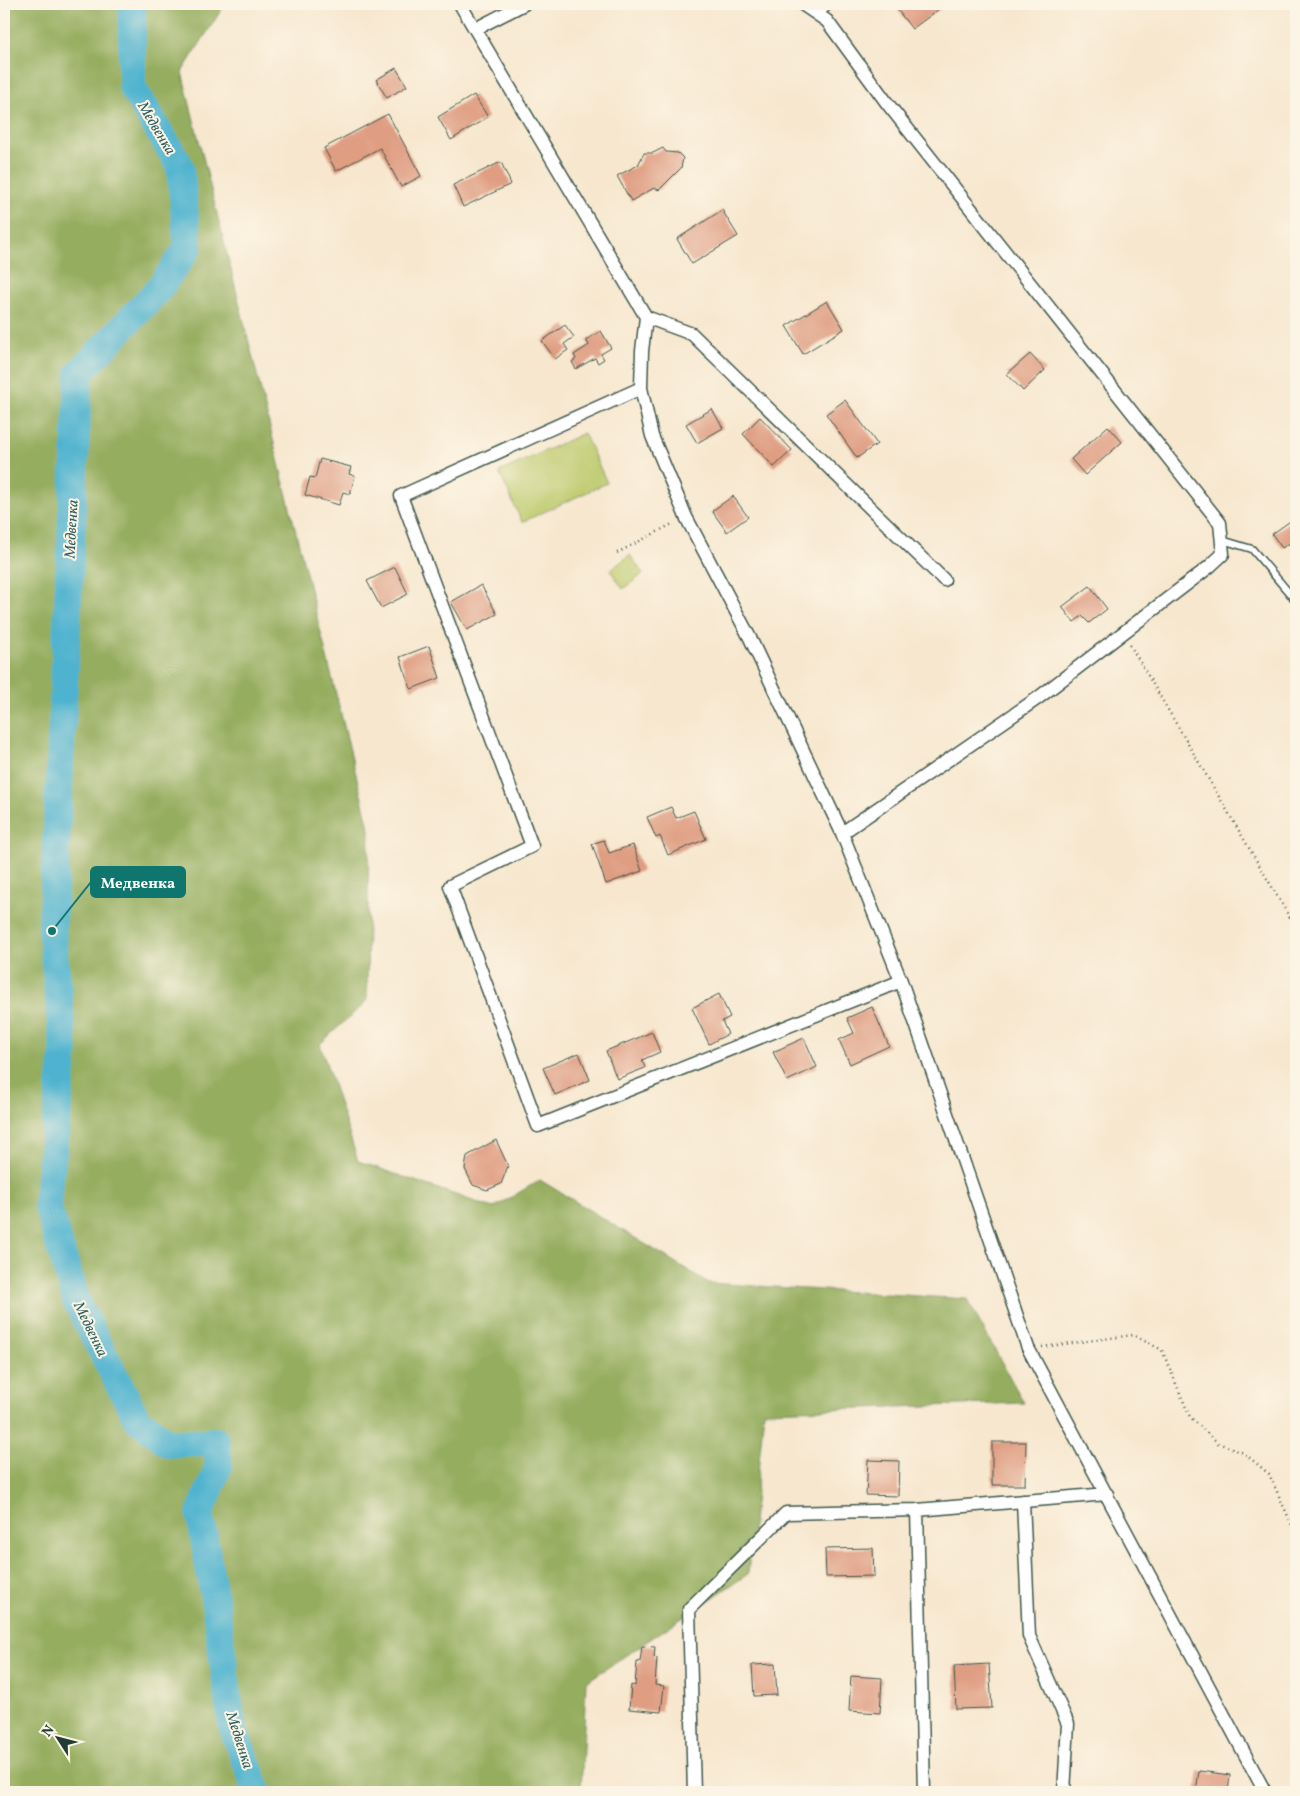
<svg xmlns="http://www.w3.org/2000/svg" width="1300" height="1796" viewBox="0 0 1300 1796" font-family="Vollkorn,serif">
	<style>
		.green { fill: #bcc96b; stroke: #6e8350 }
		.forest { fill: #95ad5f; stroke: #5a754a }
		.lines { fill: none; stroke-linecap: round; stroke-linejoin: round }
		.river { stroke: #50b3cf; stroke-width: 28 }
		.building { fill: #df9d82 }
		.service-casing { stroke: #3f564b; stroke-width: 9 }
		.minor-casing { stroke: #3f564b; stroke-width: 15 }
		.path { stroke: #3f564b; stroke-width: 2.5; stroke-dasharray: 1 4; stroke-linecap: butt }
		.service { stroke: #fff; stroke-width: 6 }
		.minor { stroke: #fff; stroke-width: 12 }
		.labels { text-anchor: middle; stroke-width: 4; stroke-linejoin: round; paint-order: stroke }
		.water-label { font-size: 15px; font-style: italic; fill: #2e6062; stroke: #fcf5e5 }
		.leader { fill: none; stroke: #0f766e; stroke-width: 2 }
		.callout-dot { fill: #0f766e; stroke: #fcf5e5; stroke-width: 2 }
		.callout { fill: #0f766e; stroke: #0f766e; stroke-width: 2 }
		.callout-label { font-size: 15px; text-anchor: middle; font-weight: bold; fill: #fff }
	</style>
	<rect width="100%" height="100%" fill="#fcf5e5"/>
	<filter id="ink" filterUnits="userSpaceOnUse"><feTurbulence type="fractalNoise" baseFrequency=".02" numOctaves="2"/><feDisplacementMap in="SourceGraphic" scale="10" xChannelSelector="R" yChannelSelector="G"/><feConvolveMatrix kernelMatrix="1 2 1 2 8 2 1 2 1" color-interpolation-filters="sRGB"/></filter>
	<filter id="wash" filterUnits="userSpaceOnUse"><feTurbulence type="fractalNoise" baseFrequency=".0096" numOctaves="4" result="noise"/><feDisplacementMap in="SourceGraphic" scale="20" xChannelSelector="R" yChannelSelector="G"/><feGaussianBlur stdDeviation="1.12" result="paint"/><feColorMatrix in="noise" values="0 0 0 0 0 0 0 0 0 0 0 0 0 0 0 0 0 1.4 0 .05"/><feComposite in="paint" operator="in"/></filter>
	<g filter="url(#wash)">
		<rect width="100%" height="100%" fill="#f7e7cf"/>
		<path class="green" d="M 584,433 L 607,483 L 522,522 L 499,472 Z
			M 630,555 L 643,574 L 623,589 L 610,570 Z"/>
		<path class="forest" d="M 4,4 L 225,4 L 182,72 L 369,827 L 367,1001 L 320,1044 L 358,1161 L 493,1208 L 540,1180 L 709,1283 L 967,1299 L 1024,1403 L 764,1411 L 748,1574 L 586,1682 L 581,1792 L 4,1792 Z"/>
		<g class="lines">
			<path class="river" d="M 132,4 L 132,87 L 180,166 L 188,248 L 158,290 L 79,373 L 52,931 L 64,1052 L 47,1205 L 77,1303 L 137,1419 L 169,1444 L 216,1441 L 219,1465 L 200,1514 L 216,1609 L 232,1726 L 258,1792"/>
		</g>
		<g id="blocks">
			<path class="building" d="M 893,4 L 946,4 L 912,29 Z
				M 396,68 L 407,86 L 387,98 L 376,80 Z
				M 474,95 L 488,117 L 451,140 L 438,117 Z
				M 388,114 L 421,176 L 401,187 L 380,148 L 336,171 L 324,148 Z
				M 663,148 L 666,152 L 678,153 L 683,158 L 681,168 L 659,190 L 654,188 L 631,201 L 617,176 L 638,165 L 644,153 L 653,153 Z
				M 501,162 L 511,184 L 463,207 L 453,185 Z
				M 722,210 L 738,236 L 692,264 L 677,239 Z
				M 827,301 L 844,329 L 803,354 L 786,326 Z
				M 565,325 L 574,337 L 564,344 L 568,350 L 555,359 L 542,341 Z
				M 601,331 L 611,348 L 601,354 L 604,359 L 598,363 L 595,358 L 576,369 L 572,362 L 576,359 L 574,355 L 589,345 L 586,340 Z
				M 1030,354 L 1045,370 L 1023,391 L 1007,374 Z
				M 845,400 L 877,444 L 857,458 L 826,414 Z
				M 712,409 L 723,428 L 697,443 L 686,424 Z
				M 760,417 L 792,450 L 774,467 L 743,434 Z
				M 1108,426 L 1122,442 L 1085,475 L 1071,459 Z
				M 320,459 L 351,467 L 349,474 L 355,476 L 350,494 L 343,492 L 339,505 L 305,495 L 310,477 L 315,478 Z
				M 733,496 L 748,517 L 727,532 L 712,511 Z
				M 1296,517 L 1296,539 L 1282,548 L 1272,534 Z
				M 395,567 L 408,594 L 381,608 L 367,581 Z
				M 481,585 L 497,614 L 467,630 L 451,602 Z
				M 1090,586 L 1107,609 L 1089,623 L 1082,616 L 1074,622 L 1062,607 Z
				M 429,646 L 440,678 L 411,689 L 400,657 Z
				M 671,807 L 676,818 L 694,811 L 706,839 L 668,855 L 660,836 L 656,838 L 647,817 Z
				M 604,840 L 609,853 L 633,845 L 642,871 L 606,884 L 592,844 Z
				M 719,994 L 730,1017 L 722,1021 L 728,1034 L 709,1044 L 692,1008 Z
				M 872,1007 L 889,1046 L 850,1064 L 839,1040 L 854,1033 L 847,1018 Z
				M 652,1032 L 660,1052 L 642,1060 L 645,1068 L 617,1079 L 606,1051 Z
				M 804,1038 L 817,1067 L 787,1081 L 773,1052 Z
				M 579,1053 L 590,1080 L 555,1095 L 543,1068 Z
				M 496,1140 L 508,1166 L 501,1184 L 487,1190 L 473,1185 L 465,1169 L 467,1156 Z
				M 992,1442 L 1026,1442 L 1025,1485 L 992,1485 Z
				M 868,1460 L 899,1461 L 898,1496 L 866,1495 Z
				M 873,1548 L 874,1576 L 826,1577 L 825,1549 Z
				M 642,1646 L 655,1647 L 654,1657 L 657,1658 L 655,1685 L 664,1686 L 661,1712 L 629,1709 L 631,1685 L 635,1686 L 637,1662 L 640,1662 Z
				M 775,1664 L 777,1695 L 754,1696 L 752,1665 Z
				M 989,1664 L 992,1708 L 956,1709 L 954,1666 Z
				M 851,1676 L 882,1678 L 880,1713 L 849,1711 Z
				M 1199,1771 L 1230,1775 L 1228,1792 L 1196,1792 Z"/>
		</g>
	</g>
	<g filter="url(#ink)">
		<use href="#blocks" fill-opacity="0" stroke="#3f564b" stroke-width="1"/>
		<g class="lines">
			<defs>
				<path id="service" d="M 1222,540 L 1252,549 L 1296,601"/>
				<path id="minor" d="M 460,4 L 646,317 L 642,351 L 641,388 L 652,436 L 686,517 L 750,638 L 842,833 L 901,981 L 1028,1348 L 1265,1792
					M 802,4 L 827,21 L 887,103 L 1220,523 L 1223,554 L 1209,567 L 1038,698 L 842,833
					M 816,13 L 827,4
					M 475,29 L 524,4
					M 646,317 L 692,334 L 944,580
					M 641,388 L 401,496 L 532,846 L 450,886 L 538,1126 L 901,981
					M 1023,1501 L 1029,1636 L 1068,1724 L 1064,1792
					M 694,1792 L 689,1609 L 786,1513 L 917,1510
					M 924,1792 L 917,1510 L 1107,1494"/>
			</defs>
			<use href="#service" class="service-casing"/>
			<use href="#minor" class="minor-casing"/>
			<path class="path" d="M 617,553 L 674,523
				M 1130,645 L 1296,928
				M 1042,1347 L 1133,1335 L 1162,1350 L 1190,1417 L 1218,1443 L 1244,1453 L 1269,1474 L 1296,1534"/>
			<use href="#service" class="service"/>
			<use href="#minor" class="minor"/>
		</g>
	</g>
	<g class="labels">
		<g class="water-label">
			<text transform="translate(157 128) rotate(59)" y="5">Медвенка</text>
			<text transform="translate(71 529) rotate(-87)" y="5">Медвенка</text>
			<text transform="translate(91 1329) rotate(64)" y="5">Медвенка</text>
			<text transform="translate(240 1740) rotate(72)" y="5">Медвенка</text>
		</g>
	</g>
	<path class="leader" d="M52 931L91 882"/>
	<circle class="callout-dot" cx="52" cy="931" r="5"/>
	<rect class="callout" x="91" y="867" width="94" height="30" rx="5"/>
	<g class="callout-label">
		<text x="138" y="888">Медвенка</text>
	</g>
	<rect width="1300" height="1796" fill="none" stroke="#fcf5e5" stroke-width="20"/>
	<g transform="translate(58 1738) rotate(306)" stroke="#fcf5e5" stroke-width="4" paint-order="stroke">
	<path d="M0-4L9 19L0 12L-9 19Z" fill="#1f3d34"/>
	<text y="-8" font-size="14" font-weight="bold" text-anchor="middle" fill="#1f3d34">N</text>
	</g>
</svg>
